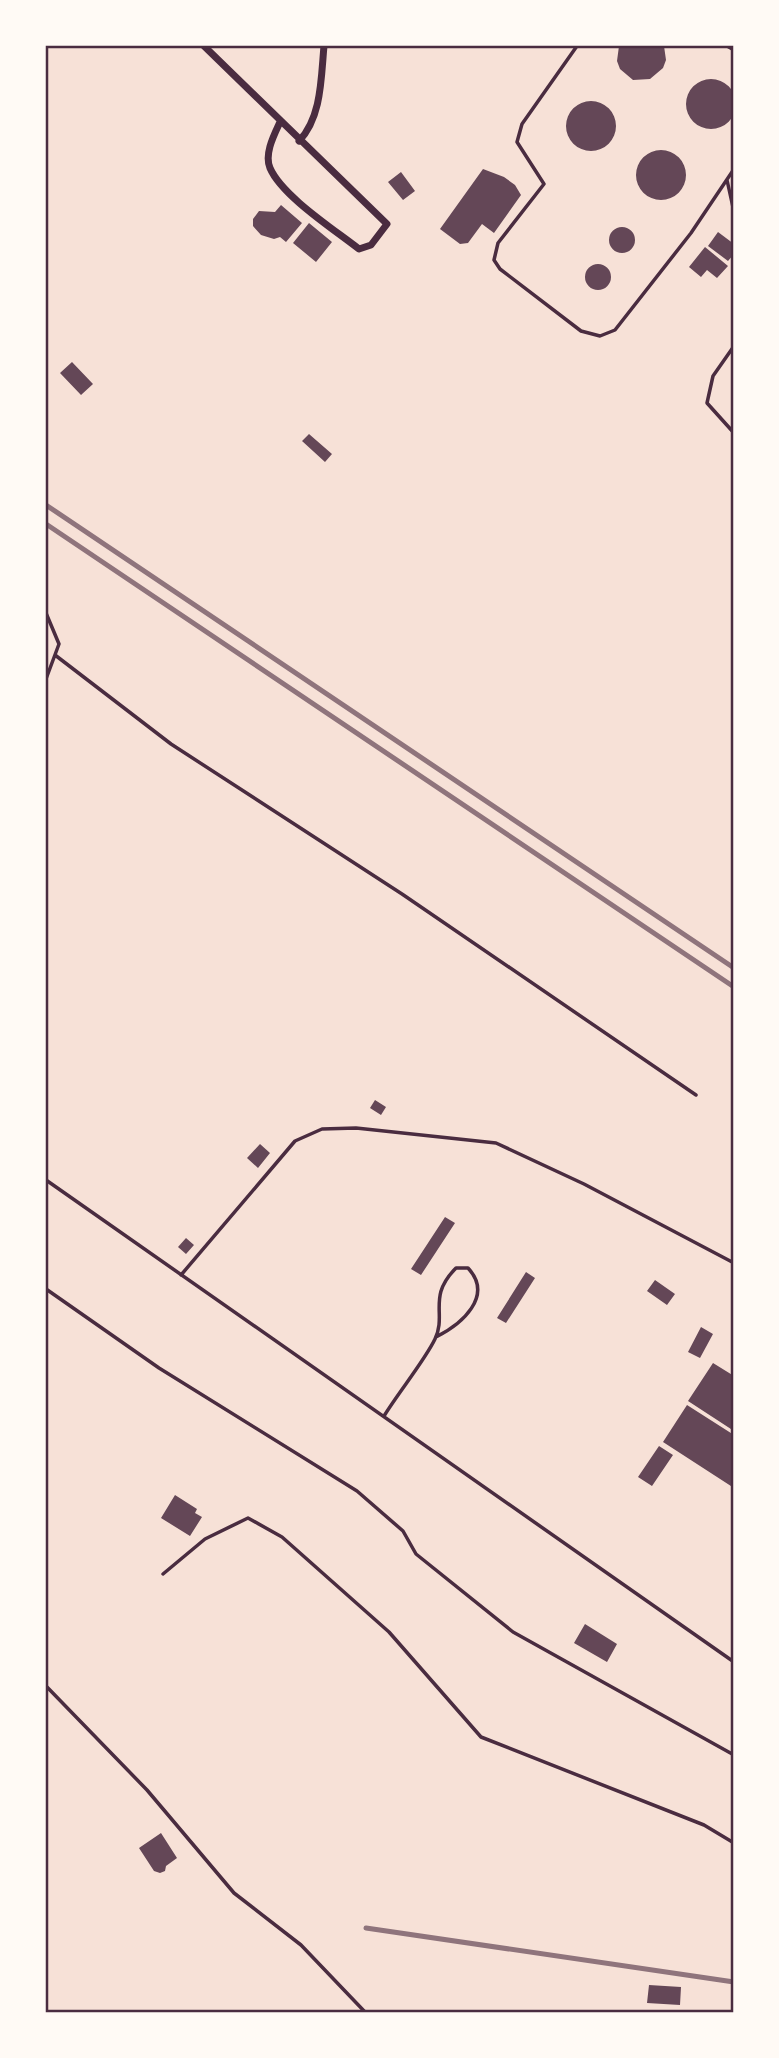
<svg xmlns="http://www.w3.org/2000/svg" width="779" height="2058" viewBox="0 0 779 2058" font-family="'Noto Sans',sans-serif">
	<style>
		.building { fill: #644757 }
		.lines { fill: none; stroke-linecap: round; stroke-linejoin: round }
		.service { stroke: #4a2c40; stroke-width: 3.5 }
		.minor { stroke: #4a2c40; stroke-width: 7 }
		.rail { stroke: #8f747c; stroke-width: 5 }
		.neatline { fill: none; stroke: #4a2c40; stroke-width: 2.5 }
	</style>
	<rect width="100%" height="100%" fill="#f7e1d7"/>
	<path class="building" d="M 619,46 L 664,46 L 666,60 L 663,68 L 650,79 L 633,80 L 620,69 L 617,61 Z
		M686 104a25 25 0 1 1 50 0a25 25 0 1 1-50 0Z
		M566 126a25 25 0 1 1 50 0a25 25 0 1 1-50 0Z
		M636 175a25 25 0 1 1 50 0a25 25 0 1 1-50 0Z
		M 483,169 L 504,177 L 515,185 L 521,195 L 494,233 L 482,224 L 468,243 L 460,244 L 440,229 Z
		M 401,172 L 415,191 L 403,200 L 388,182 Z
		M 281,205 L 302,223 L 286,242 L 280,237 L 274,239 L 261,235 L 253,226 L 253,219 L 259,211 L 275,212 Z
		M 309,223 L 332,242 L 316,262 L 293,243 Z
		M609 240a13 13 0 1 1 26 0a13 13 0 1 1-26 0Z
		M 718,232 L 734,244 L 734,254 L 728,261 L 708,246 Z
		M 705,247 L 728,266 L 717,278 L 707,270 L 701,277 L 689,267 Z
		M585 277a13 13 0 1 1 26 0a13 13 0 1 1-26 0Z
		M 72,362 L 93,384 L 81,395 L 60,373 Z
		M 309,434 L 332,454 L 325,462 L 302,441 Z
		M 375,1100 L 386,1107 L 381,1115 L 370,1108 Z
		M 260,1144 L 270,1153 L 258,1168 L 247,1158 Z
		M 445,1217 L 455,1223 L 421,1275 L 411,1269 Z
		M 186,1238 L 194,1245 L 186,1254 L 178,1247 Z
		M 526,1272 L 535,1278 L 506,1323 L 497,1318 Z
		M 655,1280 L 675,1294 L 667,1305 L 647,1291 Z
		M 701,1327 L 713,1334 L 700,1358 L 688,1352 Z
		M 713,1363 L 734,1376 L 734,1431 L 688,1401 Z
		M 687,1405 L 734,1435 L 734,1488 L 663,1442 Z
		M 659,1446 L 673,1455 L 652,1486 L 638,1477 Z
		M 175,1495 L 197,1509 L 195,1513 L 202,1517 L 190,1536 L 161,1518 Z
		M 585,1624 L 617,1644 L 607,1662 L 574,1643 Z
		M 161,1833 L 177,1858 L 166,1866 L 165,1871 L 160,1873 L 154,1871 L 139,1848 Z
		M 649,1985 L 681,1987 L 680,2005 L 647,2003 Z"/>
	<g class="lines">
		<path class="service" d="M 577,46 L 522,124 L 517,142 L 544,184 L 498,243 L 494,260 L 500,269 L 581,331 L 600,336 L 615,330 L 691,233 L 734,169
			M 727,46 L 734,50
			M 727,180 L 734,212
			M 734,346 L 713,376 L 707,403 L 734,433
			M 46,613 L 59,644 L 46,679
			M 55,655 L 171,744 L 402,894 L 696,1095
			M 46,1180 L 734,1662
			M 181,1275 L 295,1141 L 322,1129 L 356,1128 L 496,1143 L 584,1184 L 734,1263
			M 46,1289 L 159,1368 L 357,1491 L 403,1531 L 416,1554 L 513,1632 L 734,1755
			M 384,1416 C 398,1393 425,1360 435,1339 C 447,1314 427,1297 456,1268 L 468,1268 C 494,1296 462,1324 436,1337
			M 163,1574 L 205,1539 L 248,1518 L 282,1537 L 389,1632 L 481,1737 L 704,1825 L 734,1843
			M 46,1686 L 147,1790 L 234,1893 L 301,1945 L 365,2012"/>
		<path class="minor" d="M 204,46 L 387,224 L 371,245 L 359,249 C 335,230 282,196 270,168 C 264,154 274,135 280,122
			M 299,141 C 322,117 321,77 324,46"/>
		<path class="rail" d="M 46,505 L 734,968
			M 46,524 L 734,987
			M 366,1928 L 734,1982"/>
	</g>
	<rect width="779" height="2058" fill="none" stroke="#fffaf5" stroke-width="94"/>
	<rect x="47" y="47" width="685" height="1964" class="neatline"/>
</svg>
